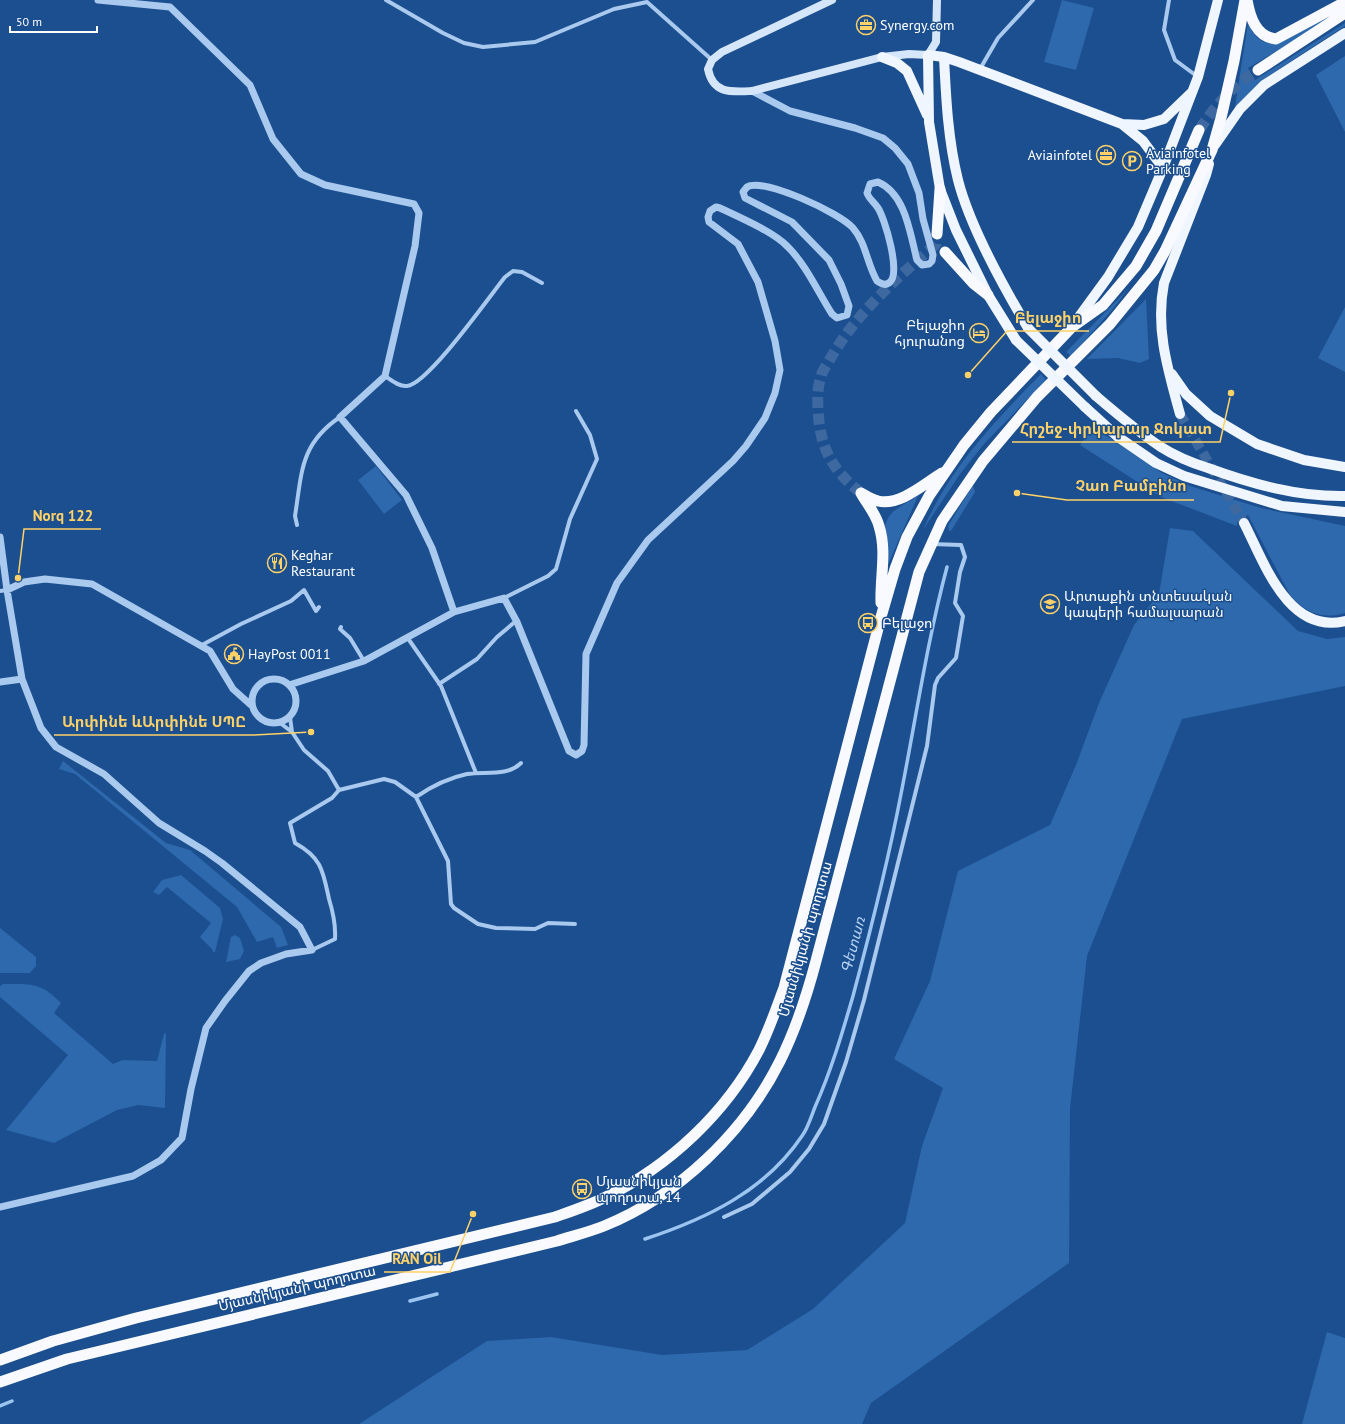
<svg xmlns="http://www.w3.org/2000/svg" width="1345" height="1424" viewBox="0 0 1345 1424" font-family="'PT Sans','Noto Sans Armenian',sans-serif">
	<style>
		.green { fill: #2e69ad }
		.lines { fill: none; stroke-linecap: round; stroke-linejoin: round }
		.stream { stroke: #9cc4f0; stroke-width: 3.5 }
		.primary-tunnel { stroke: #3d69a0; stroke-width: 10; stroke-dasharray: 10 5; stroke-linecap: butt }
		.trunk-tunnel { stroke: #3d69a0; stroke-width: 11; stroke-dasharray: 11 5.5; stroke-linecap: butt }
		.minor { stroke: #a9c9ee; stroke-width: 4 }
		.tertiary { stroke: #a9c9ee; stroke-width: 7 }
		.secondary { stroke: #d6e6fa; stroke-width: 8 }
		.primary { stroke: #f0f6ff; stroke-width: 10 }
		.trunk { stroke: #f8faff; stroke-width: 11 }
		.primary-bridge { stroke: #f0f6ff; stroke-width: 10 }
		.labels { text-anchor: middle; stroke-width: 3; stroke-linejoin: round; paint-order: stroke }
		.poi-label { font-size: 14px; fill: #fff; stroke: #1b4f8f; text-anchor: start }
		.street-label { font-size: 14px; fill: #fff; stroke: #1b4f8f }
		.water-label { font-size: 15px; font-style: italic; fill: #b5d3f5; stroke: #1b4f8f }
		.leader { fill: none; stroke: #ffd166; stroke-width: 1.5 }
		.callout-dot { fill: #ffd166; stroke: #1b4f8f; stroke-width: 1.5 }
		.callout-label { font-size: 15px; text-anchor: middle; font-weight: bold; fill: #ffd166; stroke: #1b4f8f; stroke-width: 3; stroke-linejoin: round; paint-order: stroke }
	</style>
	<rect width="100%" height="100%" fill="#1b4f8f"/>
	<path class="green" d="M 1062,0 L 1094,8 L 1076,70 L 1044,62 Z
		M 1345,7 L 1345,10 L 1248,68 L 1255,80 L 1345,23 L 1345,26 L 1262,80 L 1235,107 L 1248,23 C 1254,37 1261,44 1276,44 Z
		M 1345,56 L 1345,132 L 1316,75 Z
		M 1129,288 L 1112,310 L 1071,356 L 1066,352 Z
		M 1146,299 L 1149,359 L 1140,363 L 1118,358 L 1087,359 Z
		M 1345,307 L 1345,372 L 1318,358 Z
		M 1041,374 L 1046,380 L 984,444 L 960,474 L 923,530 C 949,468 995,421 1041,374 Z
		M 1093,427 L 1162,473 L 1190,486 L 1261,508 L 1345,526 L 1345,613 C 1323,620 1304,612 1290,595 L 1248,515 L 1237,521 L 1237,526 L 1161,497 L 1080,445 Z
		M 376,466 L 402,500 L 384,514 L 358,480 Z
		M 973,485 L 975,492 L 951,531 L 949,531 L 948,526 Z
		M 918,496 L 887,567 C 886,549 878,524 894,511 C 901,505 910,501 918,496 Z
		M 1170,528 L 1193,531 L 1298,631 L 1327,639 L 1345,637 L 1345,686 L 1182,719 L 1087,956 L 1070,1109 L 1069,1263 L 871,1403 L 862,1424 L 359,1424 L 487,1341 L 551,1337 L 662,1355 L 747,1350 L 813,1309 L 905,1223 L 922,1146 L 943,1088 L 894,1059 L 930,981 L 958,871 L 1050,825 L 1076,765 L 1099,703 L 1134,625 L 1159,594 Z
		M 63,761 L 166,843 L 190,850 L 281,927 L 288,945 L 277,948 L 273,937 L 257,942 L 237,907 L 75,774 L 59,769 Z
		M 181,875 L 220,908 L 223,919 L 215,952 L 213,952 L 212,949 L 200,937 L 211,923 L 167,887 L 159,895 L 153,892 L 162,880 Z
		M 0,928 L 36,957 L 36,966 L 30,973 L 0,973 Z
		M 235,935 L 240,938 L 244,951 L 240,959 L 226,962 L 231,937 Z
		M 3,984 C 31,984 41,982 61,1003 L 54,1013 L 113,1064 L 123,1060 L 157,1061 L 164,1034 L 166,1033 L 165,1108 L 138,1105 L 117,1110 L 54,1143 L 6,1130 L 0,1132 L 6,1130 L 68,1055 L 0,997 L 0,986 Z
		M 1327,1332 L 1345,1338 L 1345,1424 L 1302,1424 Z"/>
	<g class="lines">
		<path class="stream" d="M 645,1239 C 706,1219 765,1191 802,1136 C 808,1128 811,1117 815,1107 C 831,1071 842,1034 853,996 C 871,929 888,862 901,794 C 916,718 927,642 947,567
			M 410,1301 L 437,1294
			M 0,1406 L 12,1401"/>
		<path class="primary-tunnel" d="M 1180,414 L 1244,523"/>
		<path class="trunk-tunnel" d="M 1199,130 C 1216,105 1232,86 1258,70
			M 861,493 C 836,473 823,454 819,422 C 818,409 816,390 821,377 C 822,371 826,366 829,361 C 855,314 896,279 936,244 L 937,234"/>
		<path class="minor" d="M 386,0 L 443,33 L 464,43 L 483,47 L 535,42 L 614,9 L 647,2 L 712,60
			M 1169,0 L 1164,30 L 1175,60 L 1198,77
			M 980,69 L 998,38 L 1033,0
			M 385,376 C 391,380 399,387 407,386 C 428,384 489,297 505,277 L 513,271 L 522,272 L 542,283
			M 297,525 L 295,516 C 302,472 300,444 340,417
			M 0,591 L 7,590
			M 504,598 L 548,576 L 556,569 L 570,519 L 597,459 L 590,435 L 576,411
			M 341,627 L 340,629 L 350,638 L 364,661
			M 407,637 L 441,686 L 476,773
			M 202,645 L 241,624 L 291,601 L 304,590 L 316,611 L 319,607
			M 439,684 L 477,659 L 497,637 L 516,621
			M 290,717 L 292,732
			M 280,723 L 292,732 L 304,750 L 328,771 L 339,790
			M 416,797 C 432,786 448,778 467,774 C 485,771 507,777 521,763
			M 312,950 L 335,939 C 336,924 333,912 329,899 C 323,871 322,858 295,843 L 290,823 L 332,798 L 339,790 L 384,779 L 395,782 L 416,797 L 448,861 L 451,904 L 454,908 L 478,924 L 496,928 L 535,929 L 548,923 L 575,924
			M 724,1217 L 752,1204 L 790,1172 L 809,1149 L 824,1124 L 846,1062 L 864,1000 L 927,746 L 935,685 L 938,678 L 956,658 L 963,616 L 955,603 L 960,572 L 965,557 L 961,545 L 932,544"/>
		<path class="tertiary" d="M 98,0 L 170,7 L 250,85 L 273,139 L 301,174 L 325,185 L 414,204 L 419,213 L 415,246 L 385,376 L 340,417 L 406,495 L 432,548 L 454,612
			M 0,537 L 7,590 L 22,679 L 0,682
			M 7,590 L 24,582 L 45,579 L 92,584 L 210,651 L 233,689 L 252,706
			M252 701a22 22 0 1 1 44 0a22 22 0 1 1-44 0Z
			M 289,685 L 364,661 L 454,612 L 504,598 L 517,622 L 569,751 L 576,755 L 582,751 L 584,745 L 586,654 L 617,583 L 648,540 L 733,461 L 746,446 L 765,418 L 775,393 L 780,370 L 775,341 L 758,282 L 738,244 L 709,222 L 708,217 L 710,211 L 716,207 L 720,208 C 739,217 774,232 788,247 C 806,265 818,292 832,314 L 837,318 L 847,315 L 849,306 L 841,284 L 829,260 L 792,222 L 745,198 L 743,192 L 747,187 C 763,177 840,213 853,228 C 866,243 867,264 877,281 C 881,284 886,286 890,282 C 901,273 885,219 878,208 C 874,202 869,199 867,193 L 870,184 L 878,182 C 906,194 910,234 917,260 L 922,265 L 929,264 L 932,261 L 933,255 L 923,219 L 919,193 L 908,164 L 895,148 L 883,138 L 855,128 L 790,111 L 752,91
			M 0,1207 L 133,1176 L 161,1160 L 182,1138 L 191,1089 L 206,1028 L 225,1001 L 249,971 L 261,963 L 286,954 L 312,950 L 300,927 L 222,863 L 205,851 L 159,823 L 104,774 L 56,747 L 41,728 L 22,679"/>
		<path class="secondary" d="M 832,0 L 722,52 L 712,60 L 708,69 C 713,94 731,92 752,91 L 882,57 L 909,54 L 928,55 L 936,42 L 937,0"/>
		<path class="primary" d="M 882,57 L 897,63 L 907,71 L 927,115
			M 944,57 C 946,98 948,140 958,180 C 970,227 1003,286 1028,328
			M 1122,124 L 1143,141 L 1163,168
			M 1215,145 L 1240,109 L 1264,85 L 1345,33
			M 1073,325 L 1108,277 L 1138,227 L 1163,168 L 1198,77 L 1218,0
			M 1016,340 L 988,295 L 956,230 L 940,189 L 929,122 L 928,55 L 944,57 L 959,62 L 1122,124 L 1144,125 L 1164,119 L 1192,92
			M 1172,374 L 1186,394 L 1210,416 L 1257,444 L 1304,460 L 1345,467
			M 1096,396 C 1117,414 1138,432 1161,447 C 1175,456 1192,463 1208,468 C 1252,484 1298,497 1345,496
			M 1085,407 L 1118,437 L 1156,463 L 1184,476 L 1282,506 L 1345,512
			M 1180,414 C 1168,370 1155,329 1164,283 L 1206,175 L 1209,164
			M 1244,523 C 1264,562 1288,635 1345,621"/>
		<path class="trunk" d="M 1247,0 C 1250,17 1256,37 1276,39 L 1345,2
			M 1258,70 L 1345,13
			M 937,234 L 940,189
			M 945,252 L 974,284 L 988,295
			M 861,493 C 867,504 876,514 879,526 C 887,551 880,577 881,603
			M 861,493 C 866,496 872,500 878,501 C 900,506 924,484 942,473
			M 0,1360 L 53,1341 L 136,1318 L 555,1217 C 572,1211 590,1205 606,1197 C 669,1166 726,1113 759,1050 C 769,1030 776,1009 784,988 L 881,617 L 895,569 L 907,537 L 929,496 L 964,445 L 991,412 L 1072,327 L 1103,305 L 1136,266 L 1156,231 L 1199,130
			M 0,1382 L 67,1359 L 557,1241 C 573,1236 589,1232 604,1226 C 678,1196 744,1133 780,1061 C 796,1029 807,995 816,961 L 919,572 L 942,521 L 983,461 L 1037,397 L 1110,324 L 1154,270 L 1165,251 L 1212,150 L 1221,118 L 1234,61 L 1245,0"/>
		<path class="primary-bridge" d="M 1028,328 L 1096,396
			M 1016,340 L 1085,407"/>
	</g>
	<defs>
		<symbol id="office-ring" viewBox="-11 -11 22 22"><circle r="9.5" fill="#1b4f8f" stroke="#ffd166" stroke-width="1.5"/><path d="M-6-3h4V-5.5h4V-3h4V5H-6ZM-1-4.5V-3h2v-1.5ZM-6 0V1H6V0Z" fill="#ffd166"/></symbol>
		<symbol id="parking-ring" viewBox="-11 -11 22 22"><circle r="9.5" fill="#1b4f8f" stroke="#ffd166" stroke-width="1.5"/><path d="M-3.5-5.5H1a3.5 3.5 0 0 1 0 7H-1V5.5H-3.5ZM-1-3.4V-.6H.8a1.4 1.4 0 0 0 0-2.8Z" fill="#ffd166"/></symbol>
		<symbol id="hotel-ring" viewBox="-11 -11 22 22"><circle r="9.5" fill="#1b4f8f" stroke="#ffd166" stroke-width="1.5"/><path d="M-6-4.5h1.5V1H6V5H4.5V3h-9V5H-6ZM-4 0a1.8 1.8 0 1 1 3.6 0ZM.5 0V-2.5h3Q6-2.5 6 0Z" fill="#ffd166"/></symbol>
		<symbol id="restaurant-ring" viewBox="-11 -11 22 22"><circle r="9.5" fill="#1b4f8f" stroke="#ffd166" stroke-width="1.5"/><path d="M-5-6h1v4h1v-4h1v4h1v-4h1v5L-1.5 .5V6h-2V.5L-5-1ZM5-6V6H3V1.5H1.5Q1.5-4 5-6Z" fill="#ffd166"/></symbol>
		<symbol id="university-ring" viewBox="-11 -11 22 22"><circle r="9.5" fill="#1b4f8f" stroke="#ffd166" stroke-width="1.5"/><path d="M0-5L7-2L0 1L-7-2ZM-4 1L0 2.5L4 1V4Q0 6-4 4Z" fill="#ffd166"/></symbol>
		<symbol id="bus-ring" viewBox="-11 -11 22 22"><circle r="9.5" fill="#1b4f8f" stroke="#ffd166" stroke-width="1.5"/><path d="M-5-6H5V4H4V6H2V4H-2V6H-4V4H-5ZM-3.5-4V0h7V-4ZM-3.5 1.2v1.5H-2V1.2ZM2 1.2v1.5H3.5V1.2Z" fill="#ffd166"/></symbol>
		<symbol id="civic-ring" viewBox="-11 -11 22 22"><circle r="9.5" fill="#1b4f8f" stroke="#ffd166" stroke-width="1.5"/><path d="M-.6-6.5H3V-4.5H.6V-3L4-1V1h2V6H-6V1h2V-1L-.6-3ZM-1.2 2.5V6h2.4V2.5Z" fill="#ffd166"/></symbol>
	</defs>
	<g fill-rule="evenodd">
		<use href="#office-ring" x="855" y="14" width="22" height="22"/>
		<use href="#office-ring" x="1095" y="144" width="22" height="22"/>
		<use href="#parking-ring" x="1121" y="150" width="22" height="22"/>
		<use href="#hotel-ring" x="968" y="322" width="22" height="22"/>
		<use href="#restaurant-ring" x="266" y="552" width="22" height="22"/>
		<use href="#university-ring" x="1039" y="593" width="22" height="22"/>
		<use href="#bus-ring" x="857" y="612" width="22" height="22"/>
		<use href="#civic-ring" x="223" y="643" width="22" height="22"/>
		<use href="#bus-ring" x="571" y="1178" width="22" height="22"/>
	</g>
	<g class="labels">
		<g class="poi-label">
			<text x="880" y="30">Synergy.com</text>
			<text x="1146" y="158">Aviainfotel<tspan x="1146" dy="16">Parking</tspan></text>
			<text x="1092" y="160" text-anchor="end">Aviainfotel</text>
			<text x="965" y="330" text-anchor="end">Բելաջիո<tspan x="965" dy="16">հյուրանոց</tspan></text>
			<text x="291" y="560">Keghar<tspan x="291" dy="16">Restaurant</tspan></text>
			<text x="1064" y="601">Արտաքին տնտեսական<tspan x="1064" dy="16">կապերի համալսարան</tspan></text>
			<text x="882" y="628">Բելաջո</text>
			<text x="248" y="659">HayPost 0011</text>
			<text x="596" y="1186">Մյասնիկյան<tspan x="596" dy="16">պողոտա, 14</tspan></text>
		</g>
		<g class="street-label">
			<text transform="translate(805 939) rotate(-74)" y="5">Մյասնիկյանի պողոտա</text>
			<text transform="translate(297 1288) rotate(-13)" y="5">Մյասնիկյանի պողոտա</text>
		</g>
		<g class="water-label">
			<text transform="translate(853 945) rotate(-75)" y="5">Գետառ</text>
		</g>
	</g>
	<path class="leader" d="M968 375L1007 331H1089M1231 393L1220 442H1012M1017 493L1067 500H1194M18 578L24 529H101M311 732L254 735H54M473 1214L450 1272H384"/>
	<g class="callout-dot">
		<circle cx="968" cy="375" r="4"/>
		<circle cx="1231" cy="393" r="4"/>
		<circle cx="1017" cy="493" r="4"/>
		<circle cx="18" cy="578" r="4"/>
		<circle cx="311" cy="732" r="4"/>
		<circle cx="473" cy="1214" r="4"/>
	</g>
	<g class="callout-label">
		<text x="1048" y="323">Բելաջիո</text>
		<text x="1116" y="434">Հրշեջ-փրկարար Ջոկատ</text>
		<text x="1131" y="491">Չաո Բամբինո</text>
		<text x="63" y="521">Norq 122</text>
		<text x="154" y="727">Արփինե ևԱրփինե ՍՊԸ</text>
		<text x="417" y="1264">RAN Oil</text>
	</g>
	<path d="M10 26v6h87v-6" fill="none" stroke="#ffffff" stroke-width="2"/>
	<text x="16" y="26" font-size="12" fill="#ffffff" stroke="#1b4f8f" stroke-width="3" paint-order="stroke">50 m</text>
</svg>
